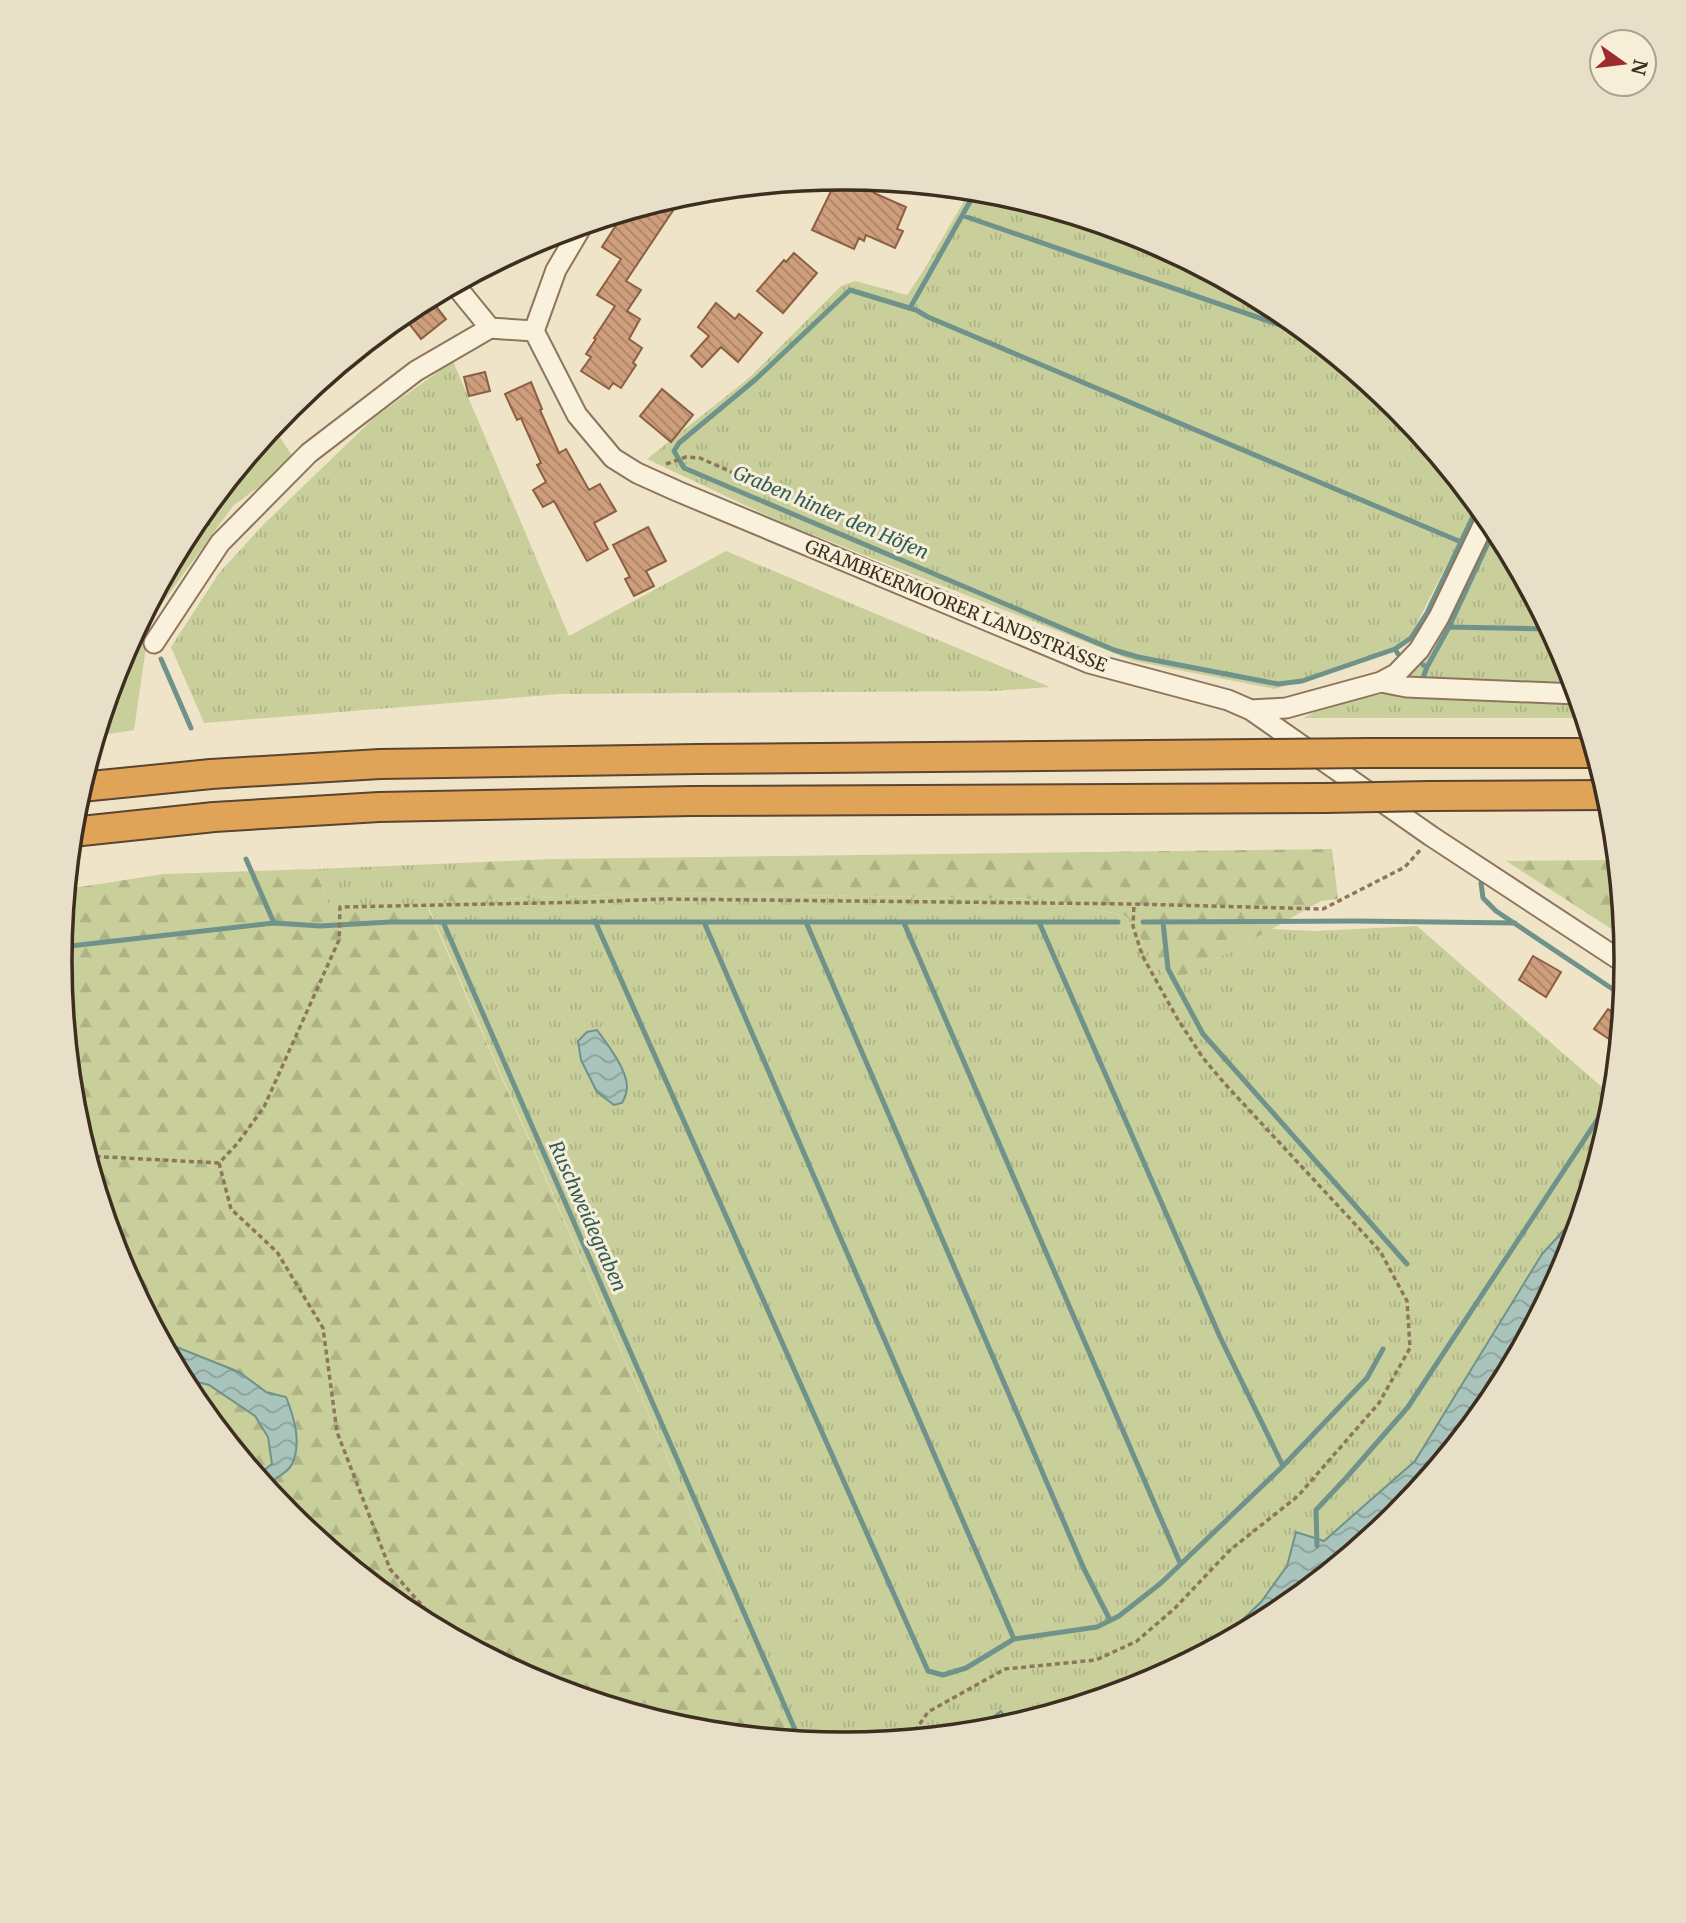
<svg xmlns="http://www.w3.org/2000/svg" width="1686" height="1923" viewBox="0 0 1686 1923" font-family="Merriweather,serif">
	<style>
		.grass { fill: url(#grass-tufts) }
		.forest { fill: url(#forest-firs) }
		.park { fill: #c9cf9b }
		.water { fill: url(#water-waves); stroke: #6f938a; stroke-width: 2 }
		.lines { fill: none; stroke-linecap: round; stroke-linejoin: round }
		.stream { stroke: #6f938a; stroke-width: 5 }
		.building { fill: url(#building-back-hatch); stroke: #8d5f41; stroke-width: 2 }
		.minor-casing { stroke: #8d765c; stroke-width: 23 }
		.highway-casing { stroke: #5b4430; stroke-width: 32 }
		.path { stroke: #8d765c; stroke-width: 3.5; stroke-dasharray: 5 3.5; stroke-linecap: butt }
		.minor { stroke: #faf1dc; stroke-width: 19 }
		.highway { stroke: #e0a458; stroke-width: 28 }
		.highway-bridge-casing { stroke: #5b4430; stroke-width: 32; stroke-linecap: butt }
		.highway-bridge { stroke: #e0a458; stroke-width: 28 }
		.labels { text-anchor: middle; stroke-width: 6; stroke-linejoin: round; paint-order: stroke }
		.street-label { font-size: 18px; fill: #3d2e20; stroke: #f7eed8 }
		.water-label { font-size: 19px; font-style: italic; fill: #2f5d5a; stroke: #f7eed8 }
		.rim { fill: none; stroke: #3d2e20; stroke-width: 3.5 }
	</style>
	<defs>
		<pattern id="grass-tufts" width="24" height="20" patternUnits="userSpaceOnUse" patternTransform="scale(1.75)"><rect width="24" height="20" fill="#c9cf9b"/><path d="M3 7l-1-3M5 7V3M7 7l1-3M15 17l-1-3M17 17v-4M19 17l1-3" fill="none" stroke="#aeb285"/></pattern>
		<pattern id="forest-firs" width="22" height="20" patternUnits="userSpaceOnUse" patternTransform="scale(1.75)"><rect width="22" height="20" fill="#c9cf9b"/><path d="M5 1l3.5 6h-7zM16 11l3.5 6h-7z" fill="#aeb285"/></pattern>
		<pattern id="water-waves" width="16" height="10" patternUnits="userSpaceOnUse" patternTransform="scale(1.75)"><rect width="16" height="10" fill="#a9c4bc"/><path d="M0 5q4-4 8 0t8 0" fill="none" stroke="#8ba098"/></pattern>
		<pattern id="building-back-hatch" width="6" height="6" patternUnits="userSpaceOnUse" patternTransform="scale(1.75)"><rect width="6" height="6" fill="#cf9f7d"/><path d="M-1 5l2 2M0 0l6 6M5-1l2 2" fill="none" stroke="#a98266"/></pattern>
	</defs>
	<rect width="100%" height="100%" fill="#f0e4c8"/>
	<path class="grass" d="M 970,191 L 996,193 L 1143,238 L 1279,310 L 1397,408 L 1477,505 L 1407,643 L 1275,689 L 1134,661 L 783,523 L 647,459 L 749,378 L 841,286 L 855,281 L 907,295 L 922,273 Z
		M 453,361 L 569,636 L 726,551 L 1050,687 L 993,691 L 561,694 L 204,723 L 171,647 L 219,573 L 263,525 L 375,417 Z
		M 1491,522 L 1567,662 L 1574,684 L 1408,678 L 1434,640 Z
		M 1397,693 L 1398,698 L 1432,699 L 1436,695 L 1578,698 L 1584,718 L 1303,718 C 1332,702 1364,696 1397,693 Z
		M 460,863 L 450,901 L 671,893 L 1048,899 L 1126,916 L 1170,983 L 1272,929 L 1315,931 L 1417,926 L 1610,1094 L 1614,1090 L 1611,1115 L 1583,1209 L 1542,1254 L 1415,1461 L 1324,1541 L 1296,1533 L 1287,1566 L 1261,1602 L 1214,1647 L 1142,1686 L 1011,1725 L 1001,1712 L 973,1732 L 843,1745 L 790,1740 L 429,908 L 329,906 L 316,869 Z"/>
	<path class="forest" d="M 1332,849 L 1338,899 L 1321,901 L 1272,929 L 1170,983 L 1126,916 L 1048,899 L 671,893 L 450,901 L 437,879 L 458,870 L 460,863 L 551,859 Z
		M 1617,860 L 1624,937 L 1506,861 Z
		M 316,869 L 329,906 L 428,908 L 790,1740 L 690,1730 L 543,1685 L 407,1613 L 301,1525 L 301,1520 L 274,1492 L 275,1479 L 292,1467 L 286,1397 L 266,1392 L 239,1372 L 169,1344 L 163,1344 L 119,1261 L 74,1114 L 60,961 L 67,889 L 163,874 Z
		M 181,1378 L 209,1385 L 255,1416 L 268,1437 L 272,1464 L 260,1473 L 253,1471 L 191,1396 Z"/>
	<path class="park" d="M 273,427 L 295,460 L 233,506 L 150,620 L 134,730 L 97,736 L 119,661 L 192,526 Z"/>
	<path class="water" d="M 597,1030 C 608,1045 626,1068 627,1086 C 627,1092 625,1098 622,1103 L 614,1105 L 597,1092 L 581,1060 L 578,1041 L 587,1032 Z
		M 1583,1209 L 1567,1262 L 1494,1397 L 1397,1516 L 1278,1613 L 1214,1647 L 1261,1602 L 1287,1566 L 1296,1532 L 1324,1541 L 1415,1461 L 1542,1254 Z
		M 163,1344 L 169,1344 L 239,1372 L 266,1392 L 286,1397 C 294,1417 302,1443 292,1464 C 289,1471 281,1475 275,1479 L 274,1492 C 287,1500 299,1509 301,1525 L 289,1515 L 253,1471 L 260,1473 L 272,1464 L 268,1437 L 255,1416 L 209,1385 L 181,1378 Z
		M 1001,1711 L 1011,1725 L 995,1730 L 973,1732 Z"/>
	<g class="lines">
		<path class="stream" d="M 964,216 L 1309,335
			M 910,308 L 976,191
			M 142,619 L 147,629
			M 1449,627 L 1549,629
			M 1395,649 L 1411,638 L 1427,613 L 1478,506
			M 1398,654 L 1395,649 L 1302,681 L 1278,684 L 1138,657 L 1114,650 L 684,468 L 674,451 L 679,443 L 756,379 L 850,290 L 916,310 L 928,317 L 1461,542
			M 161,659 L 191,728
			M 1427,667 L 1449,627 L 1495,528
			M 1421,683 L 1427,667 L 1423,665
			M 246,859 L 274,923 L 320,926 L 390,922 L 1118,922
			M 1481,883 L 1483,898 L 1496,911 L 1623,996
			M 595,921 L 928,1671 L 943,1675 L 966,1668 L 1014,1639 L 1097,1627 L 1119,1616 L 1161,1583 L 1283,1466 L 1367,1378 L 1383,1349
			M 443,922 L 800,1741
			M 704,922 L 1014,1639
			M 806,922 L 1084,1569 L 1110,1620
			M 1039,922 L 1220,1337 L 1283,1466
			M 1143,922 L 1354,921 L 1515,923
			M 1163,922 L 1168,969 L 1203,1034 L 1407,1264
			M 904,923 L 1180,1563
			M 61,947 L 274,923
			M 1317,1546 L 1316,1510 L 1346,1478 L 1408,1407 L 1613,1096"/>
	</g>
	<path class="building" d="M 843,178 L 879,182 L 874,193 L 906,207 L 897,229 L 903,231 L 895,248 L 866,235 L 864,241 L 859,238 L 854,249 L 812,230 L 837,179 Z
		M 662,202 L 674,209 L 626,281 L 641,290 L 627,311 L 640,319 L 629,339 L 642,348 L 633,363 L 636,365 L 621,388 L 613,383 L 609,389 L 581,371 L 591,357 L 586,354 L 596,339 L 594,338 L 615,306 L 597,295 L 621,259 L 602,247 L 624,213 Z
		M 794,253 L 817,273 L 783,313 L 757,291 L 784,260 L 786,262 Z
		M 432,301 L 446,319 L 421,339 L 407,321 Z
		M 716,303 L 735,319 L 739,314 L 762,333 L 738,362 L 721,347 L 702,367 L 691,356 L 709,336 L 698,327 Z
		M 485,372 L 490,391 L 469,396 L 464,377 Z
		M 531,382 L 542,409 L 540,410 L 559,453 L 566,449 L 589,490 L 600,484 L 616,511 L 594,523 L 608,549 L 587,561 L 554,501 L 543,507 L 533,490 L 546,482 L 537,465 L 541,463 L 521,418 L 517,420 L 505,394 Z
		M 662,389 L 693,415 L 671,442 L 640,416 Z
		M 648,527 L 666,561 L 646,571 L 654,586 L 634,596 L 625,579 L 630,577 L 613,545 Z
		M 1533,956 L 1561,972 L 1546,997 L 1519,980 Z
		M 1608,1009 L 1621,1017 L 1618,1045 L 1594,1029 Z"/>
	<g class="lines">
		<defs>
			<path id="minor" d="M 582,226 L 556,270 L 534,331 L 577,415 L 613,458 L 637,473 L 677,491 L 1089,663 L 1228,700 L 1251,710 L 1431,836 L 1626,964
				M 455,285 L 490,328 L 534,331
				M 154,643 L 220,543 L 309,453 L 416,371 L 490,328
				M 1381,682 L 1406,687 L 1577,694
				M 1251,710 L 1286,708 L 1381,682 L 1396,674 L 1419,650 L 1439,617 L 1487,517"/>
			<path id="highway" d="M 1370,753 L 1594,753
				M 81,787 L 211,774 L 380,764 L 698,759 L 1258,754
				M 1430,796 L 1607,795
				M 72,832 L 214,817 L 379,807 L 692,801 L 1325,798"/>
		</defs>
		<use href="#minor" class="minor-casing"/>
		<use href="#highway" class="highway-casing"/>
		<path class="path" d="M 666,464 L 686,457 L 700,458 L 767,488
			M 202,514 L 209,526
			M 87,1156 L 219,1163 L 237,1144 L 264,1107 L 339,940 L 340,907 L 590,902 L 664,899 L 1134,904 L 1323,909 L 1405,867 L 1421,849
			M 219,1163 L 231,1209 L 277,1252 L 323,1328 L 337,1432 L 390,1569 L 447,1634
			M 910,1738 L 928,1712 L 1005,1669 L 1096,1660 L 1137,1641 L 1175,1608 L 1230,1550 L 1298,1496 L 1379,1403 L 1410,1348 L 1407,1301 L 1380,1251 L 1225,1084 L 1203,1058 L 1177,1018 L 1142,955 L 1133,926 L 1134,904"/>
		<use href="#minor" class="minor"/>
		<use href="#highway" class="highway"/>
		<defs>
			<path id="highway-bridge" d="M 1258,754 L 1370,753
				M 1325,798 L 1430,796"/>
		</defs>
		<use href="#highway-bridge" class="highway-bridge-casing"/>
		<use href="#highway-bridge" class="highway-bridge"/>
	</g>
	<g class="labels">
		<g class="street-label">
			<text transform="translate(956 606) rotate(22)" y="6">GRAMBKERMOORER LANDSTRASSE</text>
		</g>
		<g class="water-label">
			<text transform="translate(831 512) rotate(23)" y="7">Graben hinter den Höfen</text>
			<text transform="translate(588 1216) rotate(66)" y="7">Ruschweidegraben</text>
		</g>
	</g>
	<path d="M0 0H1686V1923H0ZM72 961a771 771 0 1 1 1542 0a771 771 0 1 1-1542 0Z" fill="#e8dfc9" fill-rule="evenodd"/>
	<path class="rim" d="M72 961a771 771 0 1 1 1542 0a771 771 0 1 1-1542 0Z"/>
	<g transform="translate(1623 63) rotate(104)"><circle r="33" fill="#f7eed8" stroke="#ada18e" stroke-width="2"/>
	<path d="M0-5L12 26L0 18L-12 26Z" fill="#9e2a2b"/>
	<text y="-10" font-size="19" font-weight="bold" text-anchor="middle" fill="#3d2e20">N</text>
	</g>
</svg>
